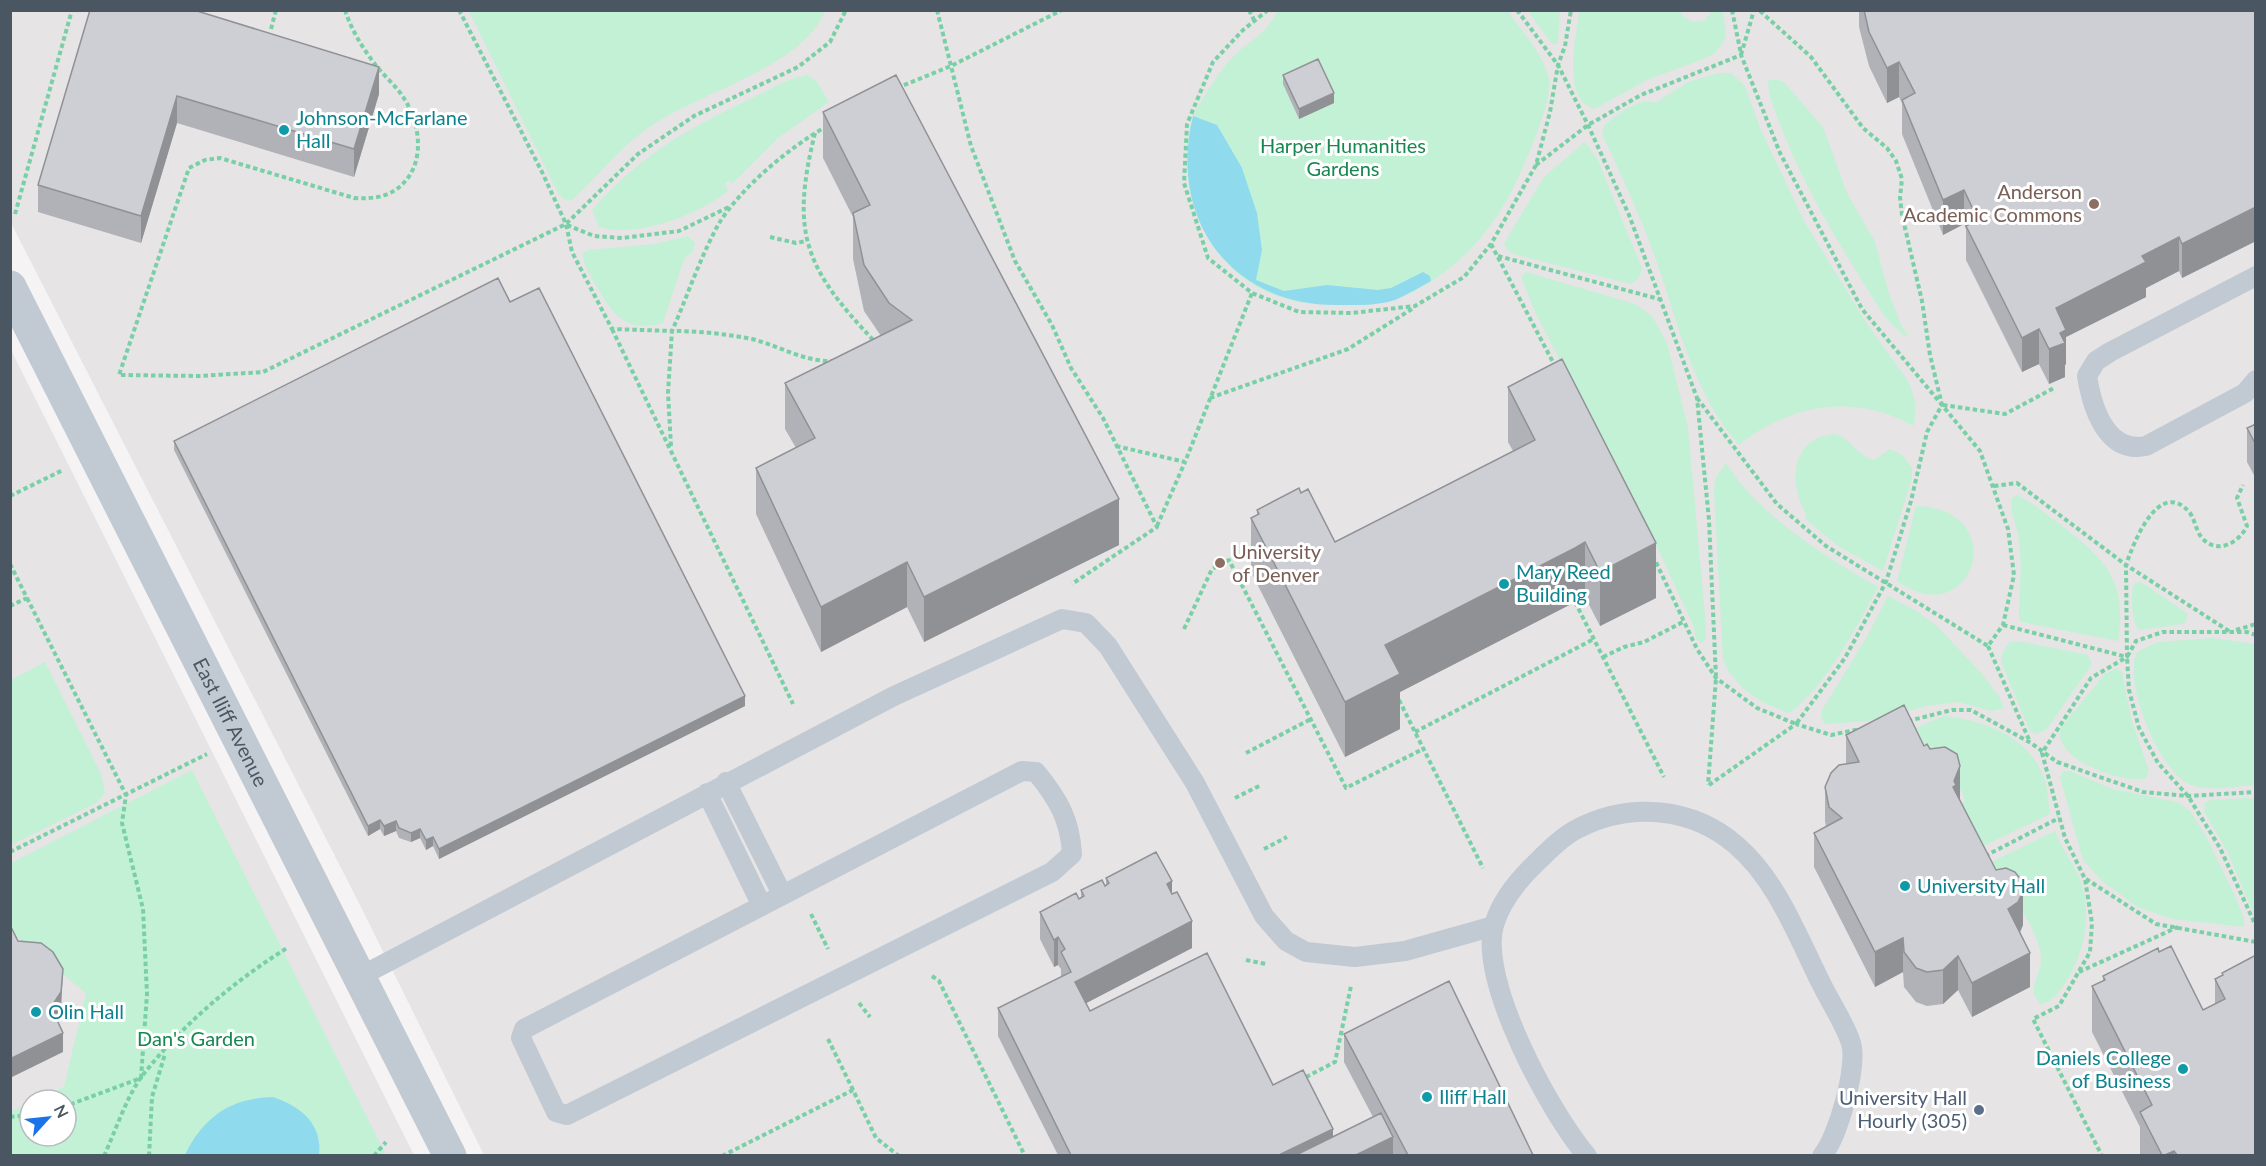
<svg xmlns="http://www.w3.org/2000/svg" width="2266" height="1166" viewBox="0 0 2266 1166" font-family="Lato,sans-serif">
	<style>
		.education { fill: #e6e4e5; fill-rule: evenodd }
		.green { fill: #c3f1d5 }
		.water { fill: #90daee }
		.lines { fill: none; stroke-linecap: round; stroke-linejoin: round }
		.path { stroke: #7ad0a6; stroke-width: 4; stroke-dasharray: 4.5 3; stroke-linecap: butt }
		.service { stroke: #c1cad2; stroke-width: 20 }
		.tertiary { stroke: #c1cad2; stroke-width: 33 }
		.wall { fill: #b0b2b7 }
		.shaded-wall { fill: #909195 }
		.building { fill: #cdcfd5; stroke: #909195; stroke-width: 1.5 }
		.culture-dot { fill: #0f9aa8; stroke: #fff; stroke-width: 2 }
		.education-dot { fill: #8d6e63; stroke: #fff; stroke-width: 2 }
		.service-dot { fill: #5c6f8a; stroke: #fff; stroke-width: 2 }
		.labels { text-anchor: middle; stroke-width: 6; stroke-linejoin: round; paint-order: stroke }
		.culture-label { font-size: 20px; fill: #0d838f; stroke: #fff; text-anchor: start }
		.park-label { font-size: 20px; fill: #17864f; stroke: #fff }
		.education-label { font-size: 20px; fill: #785e54; stroke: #fff; text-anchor: end }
		.street-label { font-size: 20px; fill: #4a5661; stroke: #fff }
		.service-label { font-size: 20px; fill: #4e5e75; stroke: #fff; text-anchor: end }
	</style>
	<rect width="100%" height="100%" fill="#f5f3f3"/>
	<path class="education" d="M 11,11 L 2255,11 L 2255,1155 L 484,1155 L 359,903 L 11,223 Z
		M 11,350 L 414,1155 L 11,1155 ZM 30,1100 L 66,1100 L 66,1136 L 30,1136 Z"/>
	<path class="green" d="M 469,11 L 825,11 C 802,69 694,93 644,131 C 616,151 596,179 571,201 L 564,199 L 558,193 Z
		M 1278,11 L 1508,11 C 1521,31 1545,56 1549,80 C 1552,100 1530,152 1521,171 C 1496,229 1455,277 1395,299 C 1378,306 1359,305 1341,305 C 1323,305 1301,304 1283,298 C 1208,275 1173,191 1192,119 C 1194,111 1201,103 1205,95 C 1215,80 1224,64 1238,52 C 1258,36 1264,34 1278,11 Z
		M 1528,11 L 1560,11 L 1558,43 L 1552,44 Z
		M 1579,11 L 1680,11 C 1685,21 1695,24 1705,20 L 1712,11 L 1723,11 L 1726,37 L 1716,52 L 1706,58 L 1649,79 L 1594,109 C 1560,96 1577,37 1579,11 Z
		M 1719,73 L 1731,73 L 1745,86 L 1760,128 L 1804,221 L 1865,321 L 1908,381 C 1915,395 1918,411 1913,426 C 1856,393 1789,404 1739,445 C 1692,392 1678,321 1655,257 C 1640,215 1621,175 1602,134 L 1604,126 C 1616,116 1639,96 1655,103 L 1688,82 Z
		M 807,75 L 818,83 L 829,102 L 778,138 L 733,183 L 728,181 L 725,184 L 728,191 C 698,215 638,238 599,227 L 592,210 C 642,154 685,130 752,98 C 770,90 787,78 807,75 Z
		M 1775,79 L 1784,82 L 1823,127 L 1847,193 L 1875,242 L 1889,294 L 1903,329 L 1909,335 L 1904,336 L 1885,317 C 1847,257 1808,196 1782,129 C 1776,113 1768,98 1768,81 Z
		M 1585,142 L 1598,160 L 1642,269 L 1639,278 L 1631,284 L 1517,255 L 1508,251 L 1504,243 L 1544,177 Z
		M 688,236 L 695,243 L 693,251 L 684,259 L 663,323 C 626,333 613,315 597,287 C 591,277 583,265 583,253 L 588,250 L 655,244 Z
		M 1526,272 L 1635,304 L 1652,316 L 1667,343 L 1688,428 L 1706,626 L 1706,639 L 1701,643 L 1696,638 L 1693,625 L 1658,549 L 1536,314 L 1521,277 Z
		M 1836,434 C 1852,441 1860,457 1874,460 L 1890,449 L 1901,454 L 1912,467 L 1912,478 L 1883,571 L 1838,546 L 1804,518 L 1807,516 C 1788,484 1790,436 1836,434 Z
		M 1726,463 C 1758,515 1826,557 1878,587 C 1859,623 1822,692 1789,713 C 1760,703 1736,689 1723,660 L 1714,491 L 1715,479 Z
		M 2017,495 C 2032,502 2045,514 2058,523 C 2104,558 2128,579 2118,641 L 2021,622 L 2019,617 C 2019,590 2023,562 2018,535 C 2016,523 2009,510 2012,498 Z
		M 1916,506 C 2013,508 1974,636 1897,581 Z
		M 2141,582 L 2188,614 L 2184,624 L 2138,630 C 2132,619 2129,594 2135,583 Z
		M 1888,596 L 1918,612 L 1939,628 L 1983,675 L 2000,698 L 2004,708 L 1991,711 L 1958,702 L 1927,706 L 1869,721 L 1826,724 L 1821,719 L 1822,710 L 1865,640 Z
		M 2213,638 L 2255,644 L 2255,785 C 2235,786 2205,793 2187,783 C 2158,767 2123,682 2137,652 L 2158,642 Z
		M 2019,641 L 2088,655 L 2092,664 L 2047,729 L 2037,734 L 2030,731 L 2001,662 L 2003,651 L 2010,642 Z
		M 45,662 L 101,774 L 105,793 L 96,803 L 11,845 L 11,680 Z
		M 2117,668 L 2122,672 L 2131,718 L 2149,771 L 2146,778 C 2126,785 2050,760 2061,727 L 2105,674 Z
		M 1944,716 C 1985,720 2032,738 2045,781 C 2048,791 2048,803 2050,814 L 1979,848 L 1961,812 L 1964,799 L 1962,792 L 1958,786 L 1942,779 L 1916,728 Z
		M 192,770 L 386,1155 L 11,1155 L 10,1112 L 30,1103 L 30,1136 L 66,1136 L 66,1100 L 36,1100 L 64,1087 L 86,993 L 11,932 L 11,863 Z
		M 2063,771 L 2070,771 L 2112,789 L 2177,802 L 2190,811 L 2207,838 L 2235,896 L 2244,918 L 2244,927 L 2172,919 L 2138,907 L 2102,881 L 2083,860 L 2060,777 Z
		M 2245,798 L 2255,799 L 2255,917 L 2227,851 L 2204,811 L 2205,803 L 2211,800 Z
		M 2055,831 C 2061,847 2071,860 2078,875 C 2093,908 2086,947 2069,977 C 2062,988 2054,1003 2040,1004 L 2033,993 C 2034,980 2042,970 2041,956 C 2037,924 2006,889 1987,864 Z"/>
	<path class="water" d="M 1193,116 L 1217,125 L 1242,168 L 1257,213 L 1262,250 L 1256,280 L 1284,291 L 1327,285 L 1378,290 L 1391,288 L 1423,272 L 1430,276 L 1431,281 C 1420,287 1407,295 1395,300 C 1376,306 1356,305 1336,305 C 1229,305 1168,217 1193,116 Z
		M 273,1097 C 300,1106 323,1124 319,1155 L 185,1155 C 203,1117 231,1098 273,1097 Z"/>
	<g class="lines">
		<path class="path" d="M 345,10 C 351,29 362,47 374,63 C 382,74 393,83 401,94 C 418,117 426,155 407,179 C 393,197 375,199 354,198 L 220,158 L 205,160 L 189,168 L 119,375 L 200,376 L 263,372 L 566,224 L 638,154 L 694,116 L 798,67 L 830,42 L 846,10
			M 459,10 L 542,172 L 566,224 L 572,252 L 612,329 L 672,331 C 687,297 700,258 718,225 C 740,188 790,147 827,126
			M 937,10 L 971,146 L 1015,261 L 1052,325 L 1071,368 L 1103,418 L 1157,527 L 1072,584
			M 1249,10 L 1255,22
			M 1268,10 L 1243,30 L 1213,62 L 1187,124 L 1184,183 L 1208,258 L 1252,293 L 1299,312 L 1351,313 L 1415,306 L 1464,277 L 1491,244 L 1536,165 L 1550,112 L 1558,65 L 1565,46 L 1571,10
			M 1517,10 L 1558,65 L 1588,125 L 1629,215 L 1697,398 L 1709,520 L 1716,678 L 1708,785
			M 1732,10 L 1741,54
			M 271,29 L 276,10
			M 1741,55 L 1754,10
			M 897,88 L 951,66 L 1062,10
			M 815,133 C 790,234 805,268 875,342
			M 1536,165 L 1588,125 L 1641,95 L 1741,55 L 1780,153 L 1862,309 L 1942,405 L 1927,432 L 1911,501 L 1886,582 L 1845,658 L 1796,724 L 1757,708 L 1716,678 L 1697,649 L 1654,558
			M 15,214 L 72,10
			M 567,225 L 594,236 L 622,238 L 679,231 L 731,206
			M 770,237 L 796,243 L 806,241
			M 1491,244 L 1556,368
			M 1498,256 L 1659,299
			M 612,329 L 793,704
			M 1210,398 L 1348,349 L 1412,309
			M 1697,398 L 1777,504 L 1826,546 L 1988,646 L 2003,625 L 2014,575 L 2008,529 L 1980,451 L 1942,405 L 1930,355 L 1922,301 L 1902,215 L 1900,197 L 1902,179 L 1896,161 L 1887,148 L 1863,128 L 1811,57 L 1759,10
			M 1943,405 L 2005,414 L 2054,388
			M 671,446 L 668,393 L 672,331 C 699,331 726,334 752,339 C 780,346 804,362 833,361
			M 1116,446 L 1185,462 L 1252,293
			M 1994,486 L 2017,483 L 2126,565 L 2127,657 L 2091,678 L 2042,753 L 2065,838 L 2085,879 L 2092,923 L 2090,952 L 2059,1006 L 2033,1019 L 2102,1156
			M 10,496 L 63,470
			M 1157,526 L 1185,462
			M 10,564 L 27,598 L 10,606
			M 27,598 L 126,795 L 122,823 L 143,909 L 147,994 L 141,1078 L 66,1106
			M 1575,602 L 1664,777
			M 2003,625 L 2127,657
			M 1184,629 L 1212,569 L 1229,560 L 1346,788 L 1423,749
			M 2236,630 L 2256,624
			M 2229,631 L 2126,565 C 2133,544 2159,476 2190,513 C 2195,520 2196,531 2202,538 C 2217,555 2239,543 2247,526 L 2237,498 L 2243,485
			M 2256,635 L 2247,632 L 2163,632 L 2136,641 L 2127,657 L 2129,690 L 2139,728 L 2158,763 L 2188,796 L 2220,848 L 2256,926
			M 1988,646 L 2030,742
			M 1603,657 L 1624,647 L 1644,642 L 1685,621
			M 1399,700 L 1483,868
			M 1908,721 L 1952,710 L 1971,710 L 2031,743 L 2057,762 L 2143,792 L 2188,796 L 2256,792
			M 1415,732 L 1594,639
			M 1246,753 L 1311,719
			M 1709,785 L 1796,724 L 1831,735 L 1860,729
			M 1235,798 L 1261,785
			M 1264,849 L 1287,837
			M 10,852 L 207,754
			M 1985,856 L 2059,818
			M 2086,879 L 2156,924 L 2256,942
			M 811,914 L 828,949
			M 1246,960 L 1266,964
			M 2079,972 L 2178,927
			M 932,976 L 939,981 L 1025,1156
			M 859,1003 L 870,1017
			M 828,1039 L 853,1090
			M 1306,1077 L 1335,1062 L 1351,986
			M 10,1117 L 30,1115
			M 104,1156 C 115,1132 127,1096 142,1076 C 182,1025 233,982 287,948
			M 149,1156 L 152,1097 L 165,1054
			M 374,1156 L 386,1142
			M 609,1156 L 609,1154
			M 722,1156 L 853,1090 L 876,1138 L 899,1156"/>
		<path class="service" d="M 2256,276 L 2110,352 L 2096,361 L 2087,376 C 2092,407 2106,454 2146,446 L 2245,393 L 2256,380
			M 1022,771 L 1036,772 C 1058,799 1070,819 1072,854 L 1052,872 L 567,1115 L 556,1112 L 521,1038 L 524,1029 Z
			M 726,782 L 782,894
			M 707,793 L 761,904
			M 361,976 L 894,696 L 1062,619 L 1086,623 L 1108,646 L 1195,783 L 1264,916 L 1286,941 L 1306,952 L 1355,957 L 1405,951 L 1494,926
			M 1587,1156 C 1550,1113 1478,980 1494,925 C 1501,900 1519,879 1537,862 C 1549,850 1564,835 1579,828 C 1630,802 1692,807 1736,845 C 1778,881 1798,938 1823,987 C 1832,1005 1845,1024 1851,1043 C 1858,1066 1838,1137 1822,1156"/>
		<path class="tertiary" id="s1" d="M 10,287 L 450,1156"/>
	</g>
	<path class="wall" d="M 202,10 L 202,13 L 379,94 L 354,177 L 177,123 L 141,243 L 38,212 L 38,185 Z
		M 1859,10 L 2256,10 L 2256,241 L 2182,278 L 2179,271 L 2146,288 L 2146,297 L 2066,337 L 2066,364 L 2065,365 L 2065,377 L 2049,384 L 2039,364 L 2022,372 L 1966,260 L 1966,229 L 1964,224 L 1943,235 L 1902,134 L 1902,103 L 1899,97 L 1887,103 L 1869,66 L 1859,27 Z
		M 1283,75 L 1334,103 L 1299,119 L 1283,84 Z
		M 823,112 L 1119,545 L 924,642 L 907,607 L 821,652 L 756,514 L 756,468 L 796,448 L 785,429 L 785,383 L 881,336 L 864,311 L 853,259 L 853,217 L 823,158 Z
		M 510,302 L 745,706 L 439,859 L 433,846 L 426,850 L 420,838 L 411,842 L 399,838 L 396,831 L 384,836 L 380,829 L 368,836 L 174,450 L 174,441 Z
		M 1508,387 L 1656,598 L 1600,626 L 1585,597 L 1575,602 L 1400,692 L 1400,729 L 1345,757 L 1251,572 L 1251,518 L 1257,515 L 1257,510 L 1301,493 L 1335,542 L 1513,451 L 1508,442 Z
		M 2256,424 L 2256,479 L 2247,462 L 2247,428 Z
		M 1846,735 L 1924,746 L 1960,800 L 2023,925 L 2020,933 L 2030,987 L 1972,1017 L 1958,990 L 1943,1004 L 1927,1006 L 1916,1002 L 1904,987 L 1903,972 L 1875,987 L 1814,867 L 1814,833 L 1826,827 L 1825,821 L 1825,787 L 1846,764 Z
		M 1106,878 L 1172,893 L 1192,948 L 1086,1003 L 1090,1011 L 1273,1085 L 1333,1137 L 1373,1117 L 1344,1062 L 1344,1034 L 1533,1155 L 1393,1155 L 1393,1154 L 1393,1155 L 1058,1155 L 998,1036 L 998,1008 L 1061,978 L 1061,969 L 1058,965 L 1054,967 L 1040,939 L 1040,912 L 1079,899 L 1081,897 L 1081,890 L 1106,885 Z
		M 2159,952 L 2203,1010 L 2215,1004 L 2215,979 L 2222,976 L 2222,973 L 2256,955 L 2256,1155 L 2140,1155 L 2140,1127 L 2092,1032 L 2092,986 L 2103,981 L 2103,976 Z"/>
	<path class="shaded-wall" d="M 1899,62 L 1899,97 L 1887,103 L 1887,68 Z
		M 379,67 L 379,94 L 354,177 L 354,149 Z
		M 1334,93 L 1334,103 L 1299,119 L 1299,109 Z
		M 177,96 L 177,123 L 141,243 L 141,216 Z
		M 1964,190 L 1964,224 L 1943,235 L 1943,200 Z
		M 2256,207 L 2256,241 L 2182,278 L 2182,244 Z
		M 2179,237 L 2179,271 L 2146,288 L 2146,297 L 2066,337 L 2066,364 L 2065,365 L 2065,377 L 2049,384 L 2049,349 L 2056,308 L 2142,256 Z
		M 2039,329 L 2039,364 L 2022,372 L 2022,338 Z
		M 1119,499 L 1119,545 L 924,642 L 924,597 Z
		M 1585,542 L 1585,597 L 1400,692 L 1400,729 L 1345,757 L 1345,702 L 1385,645 Z
		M 1656,543 L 1656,598 L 1600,626 L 1600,572 Z
		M 907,562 L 907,607 L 821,652 L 821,607 Z
		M 745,696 L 745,706 L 439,859 L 439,849 Z
		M 1960,766 L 1960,801 L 1953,821 L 1954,781 Z
		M 380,820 L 380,829 L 368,836 L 368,826 Z
		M 396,821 L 396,831 L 384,836 L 384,826 Z
		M 420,829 L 420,838 L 411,842 L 411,833 Z
		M 433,837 L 433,846 L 426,850 L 426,840 Z
		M 1172,881 L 1172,909 L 1167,884 Z
		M 2023,891 L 2023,925 L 2018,936 L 2008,909 Z
		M 1192,921 L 1192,948 L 1075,1009 L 1075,982 Z
		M 1058,937 L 1058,965 L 1054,967 L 1054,940 Z
		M 1903,938 L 1903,972 L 1875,987 L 1875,952 Z
		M 2030,953 L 2030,987 L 1972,1017 L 1972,983 Z
		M 1958,956 L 1958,990 L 1943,1004 L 1943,970 Z
		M 63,969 L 61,1011 L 51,1026 L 51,1007 Z
		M 63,1033 L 63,1052 L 10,1078 L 10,1059 Z
		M 1333,1129 L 1333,1155 L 1279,1155 Z
		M 1393,1137 L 1393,1155 L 1356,1155 Z
		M 2174,1151 L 2174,1155 L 2165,1155 Z"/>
	<path class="building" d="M 90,10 L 194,10 L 379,67 L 354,149 L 177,96 L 141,216 L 38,185 Z
		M 1864,10 L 2256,10 L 2256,207 L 2182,244 L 2179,237 L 2142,256 L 2146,262 L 2056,308 L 2066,330 L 2060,333 L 2065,343 L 2049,349 L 2039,329 L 2022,338 L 1966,226 L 1978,220 L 1964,190 L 1943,200 L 1902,100 L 1915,93 L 1899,62 L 1887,68 L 1869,32 Z
		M 1318,59 L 1334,93 L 1299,109 L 1283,75 Z
		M 896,75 L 1119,499 L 924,597 L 907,562 L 821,607 L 756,468 L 815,438 L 785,383 L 912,320 L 889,303 L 864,265 L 853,213 L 870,205 L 823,112 Z
		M 498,278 L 510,302 L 539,288 L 745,696 L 439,849 L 433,837 L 426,840 L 420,829 L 411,833 L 399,828 L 396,821 L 384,826 L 380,820 L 368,826 L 174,441 Z
		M 1562,359 L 1656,543 L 1600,572 L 1585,542 L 1575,548 L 1385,645 L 1400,674 L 1345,702 L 1251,518 L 1259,514 L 1257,510 L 1299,488 L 1301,493 L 1308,489 L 1335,542 L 1535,440 L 1508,387 Z
		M 2256,424 L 2256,445 L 2247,428 Z
		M 1904,705 L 1924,746 L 1927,744 L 1930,749 L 1945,747 L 1957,754 L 1960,766 L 1954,781 L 1956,785 L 1953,787 L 1996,870 L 2006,868 L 2015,872 L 2022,881 L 2023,891 L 2018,902 L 2008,909 L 2030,953 L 1972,983 L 1958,956 L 1943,970 L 1927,972 L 1916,968 L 1904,952 L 1903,938 L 1875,952 L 1814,833 L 1842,818 L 1829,807 L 1825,787 L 1831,773 L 1839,765 L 1859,762 L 1846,735 Z
		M 1156,852 L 1172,881 L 1167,884 L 1172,894 L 1177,892 L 1192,921 L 1075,982 L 1090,1011 L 1207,953 L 1273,1085 L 1303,1070 L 1333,1129 L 1279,1155 L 1071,1155 L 998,1008 L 1071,972 L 1061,952 L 1065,949 L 1058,937 L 1054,940 L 1040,912 L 1076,893 L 1079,899 L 1084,896 L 1081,890 L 1102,880 L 1105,886 L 1109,883 L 1106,878 Z
		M 10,925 L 18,941 L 41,943 L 53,952 L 63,969 L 61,992 L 51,1007 L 63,1033 L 10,1059 Z
		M 2171,946 L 2203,1010 L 2225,999 L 2215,979 L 2223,975 L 2222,973 L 2256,955 L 2256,1155 L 2177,1155 L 2174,1151 L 2165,1155 L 2162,1155 L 2140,1112 L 2152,1105 L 2092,986 L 2105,980 L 2103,976 L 2158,948 L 2159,952 Z
		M 1449,981 L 1533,1155 L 1408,1155 L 1344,1034 Z
		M 1381,1113 L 1393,1137 L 1356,1155 L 1296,1155 Z"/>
	<g class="culture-dot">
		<circle cx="284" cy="130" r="6"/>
		<circle cx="1504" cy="584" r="6"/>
		<circle cx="1905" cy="886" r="6"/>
		<circle cx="36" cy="1012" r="6"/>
		<circle cx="2183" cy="1069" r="6"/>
		<circle cx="1427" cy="1097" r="6"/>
	</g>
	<g class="education-dot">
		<circle cx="2094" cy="204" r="6"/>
		<circle cx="1220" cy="563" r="6"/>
	</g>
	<circle class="service-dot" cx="1979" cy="1110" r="6"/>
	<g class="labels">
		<g class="culture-label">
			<text x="296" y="125">Johnson-McFarlane<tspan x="296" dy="23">Hall</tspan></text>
			<text x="1516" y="579">Mary Reed<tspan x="1516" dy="23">Building</tspan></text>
			<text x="1917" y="893">University Hall</text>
			<text x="48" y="1019">Olin Hall</text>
			<text x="2171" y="1065" text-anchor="end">Daniels College<tspan x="2171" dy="23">of Business</tspan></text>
			<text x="1439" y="1104">Iliff Hall</text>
		</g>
		<g class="park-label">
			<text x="1343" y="153">Harper Humanities<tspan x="1343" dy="23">Gardens</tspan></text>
			<text x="196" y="1046">Dan's Garden</text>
		</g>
		<g class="education-label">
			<text x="2082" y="199">Anderson<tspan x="2082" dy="23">Academic Commons</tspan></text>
			<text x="1232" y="559" text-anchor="start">University<tspan x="1232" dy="23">of Denver</tspan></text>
		</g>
		<g class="street-label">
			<text dy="7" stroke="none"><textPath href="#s1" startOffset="488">East Iliff Avenue</textPath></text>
		</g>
		<g class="service-label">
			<text x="1967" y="1105">University Hall<tspan x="1967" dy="23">Hourly (305)</tspan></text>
		</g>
	</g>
	<rect width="2266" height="1166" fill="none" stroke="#4a5661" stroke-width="24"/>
	<g transform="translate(48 1118) rotate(63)"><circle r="28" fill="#ffffff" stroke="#b7bbc0" stroke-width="1.5"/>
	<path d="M0-4.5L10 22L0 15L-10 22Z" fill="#1a73e8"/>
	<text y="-9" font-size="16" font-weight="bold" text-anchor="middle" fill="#4a5661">N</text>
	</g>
</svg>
